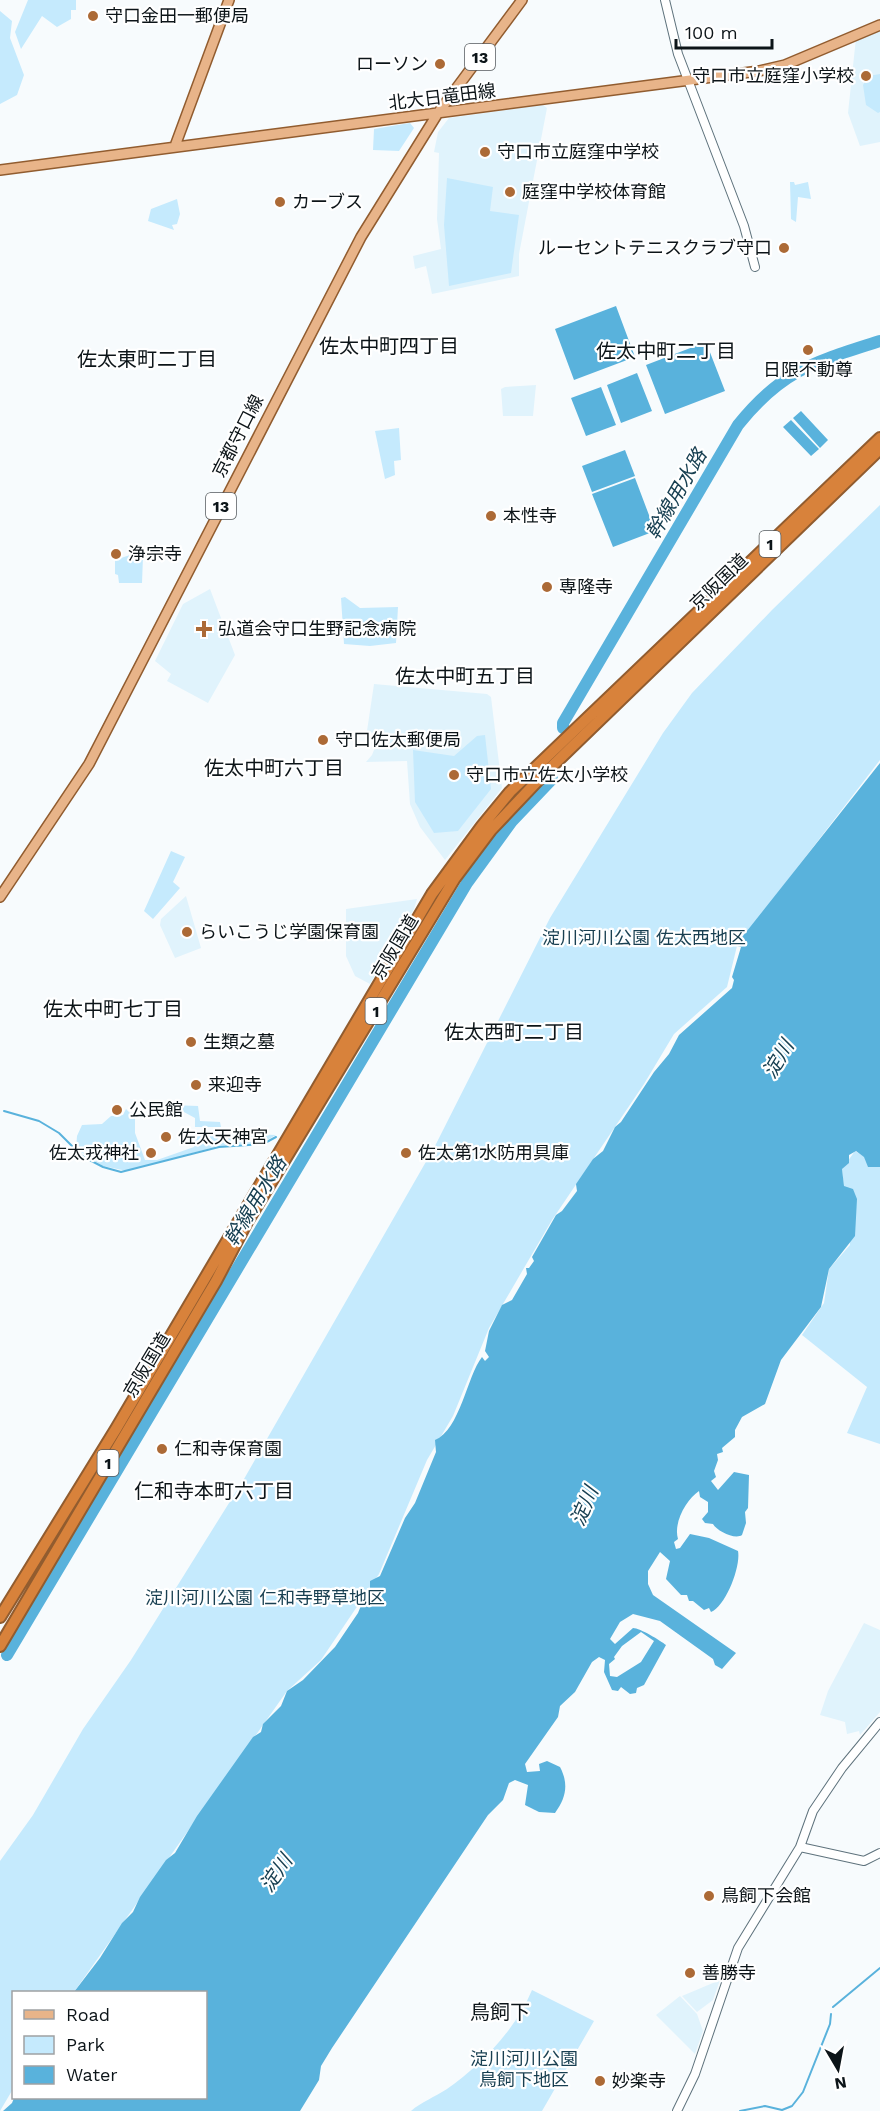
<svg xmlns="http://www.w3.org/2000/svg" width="880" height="2111" viewBox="0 0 880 2111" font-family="'Work Sans','Noto Sans JP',sans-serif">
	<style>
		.built { fill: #e0f3fc }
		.green { fill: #c5eafd }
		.water { fill: #59b2dc; fill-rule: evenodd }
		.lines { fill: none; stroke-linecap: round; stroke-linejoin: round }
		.stream { stroke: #59b2dc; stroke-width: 2 }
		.river { stroke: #59b2dc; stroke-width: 12 }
		.minor-casing { stroke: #5e727c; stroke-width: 10 }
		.major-casing { stroke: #915c2f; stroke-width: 12 }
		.highway-casing { stroke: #915c2f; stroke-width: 14 }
		.minor { stroke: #fff; stroke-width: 8 }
		.major { stroke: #e8b489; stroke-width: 9 }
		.highway { stroke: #d8823b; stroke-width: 10 }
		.poi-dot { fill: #ac6a36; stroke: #fff; stroke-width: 2 }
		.labels { text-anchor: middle; stroke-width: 4.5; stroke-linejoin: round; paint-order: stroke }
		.shield { fill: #fff; stroke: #555a5d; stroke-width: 1.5 }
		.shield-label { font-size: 16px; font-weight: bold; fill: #0c1418 }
		.poi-label { font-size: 18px; fill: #0c1418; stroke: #fff; text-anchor: start }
		.street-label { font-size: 18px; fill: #0c1418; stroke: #fff }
		.park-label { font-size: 18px; fill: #183f51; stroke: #fff }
		.neighbourhood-label { font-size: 20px; fill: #0c1418; stroke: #fff }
		.water-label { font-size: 20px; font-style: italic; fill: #184052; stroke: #fff }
	</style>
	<rect width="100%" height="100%" fill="#f7fbfd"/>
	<path class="built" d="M 880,28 L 880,142 L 860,146 L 848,113 L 856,38 Z
		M 543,105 L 547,108 L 519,254 L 519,276 L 432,294 L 426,266 L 415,269 L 413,256 L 441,249 L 437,219 L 439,153 L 434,152 L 438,132 L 449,118 Z
		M 536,385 L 533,416 L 503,416 L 501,389 L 505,387 Z
		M 210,589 L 235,655 L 208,703 L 167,681 L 171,674 L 155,661 L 183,604 Z
		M 374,684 L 487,694 L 491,697 L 502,788 L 445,860 L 420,827 L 410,804 L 407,761 L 366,762 L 372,755 L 380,735 L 367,731 Z
		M 186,896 L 201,948 L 175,958 L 160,925 L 161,919 Z
		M 417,899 L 414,909 L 370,984 L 355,976 L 346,956 L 346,909 Z
		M 864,1623 L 880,1630 L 880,1712 L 860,1735 L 859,1731 L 847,1734 L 845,1722 L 820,1715 L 828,1691 Z
		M 720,1980 L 713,2000 L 697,2012 L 682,1996 Z
		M 680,1996 L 697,2014 L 703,2031 L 695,2054 L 656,2015 Z"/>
	<path class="green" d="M 28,0 L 76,0 L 76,10 L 71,10 L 71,19 L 57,27 L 42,16 L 21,49 L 15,32 Z
		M 0,11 L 12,21 L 10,38 L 24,75 L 17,95 L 0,104 Z
		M 880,74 L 880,112 L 878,113 L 866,105 L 863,85 L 868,76 Z
		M 410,123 L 414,128 L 399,151 L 373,150 L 374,129 Z
		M 447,178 L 493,187 L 490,211 L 519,215 L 511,273 L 449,286 L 444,225 Z
		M 790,182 L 794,182 L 795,185 L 808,182 L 811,199 L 798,197 L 796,222 L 791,219 Z
		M 177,199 L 180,214 L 177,224 L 172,225 L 174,230 L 148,221 L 151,209 Z
		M 399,428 L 401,460 L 394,461 L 395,475 L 385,479 L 375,431 Z
		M 880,505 L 880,760 L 737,946 L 727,987 L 674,1034 L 644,1084 L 552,1220 L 489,1328 L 453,1416 L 427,1460 L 379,1574 L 321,1660 L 287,1691 L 74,1992 L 14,1992 L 13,2089 L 0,2111 L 0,1861 L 33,1815 L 83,1729 L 131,1660 L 244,1479 L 435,1146 L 550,918 L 663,733 L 692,693 L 772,610 Z
		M 139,552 L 143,557 L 142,583 L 119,583 L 118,575 L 115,574 L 115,560 Z
		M 345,597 L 360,608 L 398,607 L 396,643 L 370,646 L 344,644 L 341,598 Z
		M 485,735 L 491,789 L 458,831 L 434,833 L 415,802 L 413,750 L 454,756 L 477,736 Z
		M 171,851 L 185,857 L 173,882 L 180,888 L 153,919 L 144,911 Z
		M 171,1105 L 198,1106 L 200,1121 L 220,1122 L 221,1127 L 195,1127 L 195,1118 Z
		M 126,1109 L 135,1118 L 135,1133 L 145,1160 L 157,1160 L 194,1147 L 195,1132 L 276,1135 L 262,1143 L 218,1146 L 127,1171 L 103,1166 L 76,1149 L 77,1136 L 82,1125 L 102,1124 L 111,1116 L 123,1115 Z
		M 855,1151 L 880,1166 L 880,1444 L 847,1433 L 867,1387 L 802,1335 L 824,1303 L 829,1269 L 850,1245 L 842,1169 Z
		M 532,1990 L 594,2021 L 542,2111 L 411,2111 C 421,2102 435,2097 447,2089 C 481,2065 516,2029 532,1990 Z"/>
	<path class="water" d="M 616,306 L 635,357 L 574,380 L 555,329 Z
		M 706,342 L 725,391 L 665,414 L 646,365 Z
		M 637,373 L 652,411 L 621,423 L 607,385 Z
		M 601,387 L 616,425 L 586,436 L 571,398 Z
		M 801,411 L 828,440 L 820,448 L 793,418 Z
		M 791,420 L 819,449 L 811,456 L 783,427 Z
		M 625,450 L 635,476 L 592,492 L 582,466 Z
		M 635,478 L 655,531 L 613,547 L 592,494 Z
		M 880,763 L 880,1167 L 868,1167 L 864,1157 L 856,1151 L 849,1155 L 849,1163 L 842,1169 L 844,1186 L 853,1189 L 857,1199 L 855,1236 L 829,1269 L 821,1307 L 781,1360 L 765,1404 L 742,1417 L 735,1430 L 735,1437 L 722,1448 L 723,1452 L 717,1454 L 718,1460 L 714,1471 L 716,1477 L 711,1481 L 718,1490 L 734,1472 L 749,1475 L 748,1508 L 745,1512 L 746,1523 L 742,1535 C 735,1540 717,1531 713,1524 L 705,1523 L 702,1519 L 708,1512 L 708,1502 L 700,1497 L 699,1491 C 687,1499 673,1522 678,1539 L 674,1542 L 676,1549 L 680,1548 L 690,1534 L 709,1538 L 738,1551 C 741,1566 726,1606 711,1612 L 709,1608 L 704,1610 L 693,1601 L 689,1601 L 687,1595 L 681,1595 L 666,1579 L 670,1561 L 660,1552 L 648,1571 L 648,1584 L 653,1595 L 736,1653 L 722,1669 L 715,1665 L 713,1659 L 660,1621 L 633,1614 L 620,1622 L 610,1639 L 615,1644 L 633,1628 C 640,1628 661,1641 666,1645 L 644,1685 L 637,1688 L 636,1693 L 630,1694 L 621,1687 L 618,1691 L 612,1690 L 604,1672 L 605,1660 L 599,1657 L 592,1662 L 575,1692 L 560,1706 L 558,1717 L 525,1764 L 527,1772 L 540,1771 L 539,1764 L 547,1761 L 560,1767 C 569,1784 566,1798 555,1813 L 539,1812 L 525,1805 L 528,1785 L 515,1780 L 509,1783 L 503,1800 L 488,1815 L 332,2048 L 321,2066 L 319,2080 L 300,2111 L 3,2111 L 12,2103 L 14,2098 L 206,2098 L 206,1992 L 74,1992 L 100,1958 L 122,1923 L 133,1912 L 140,1897 L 166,1860 L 175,1853 L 197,1816 L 253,1737 L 261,1732 L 263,1724 L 281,1706 L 287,1691 L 303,1680 L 335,1647 L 358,1613 L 364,1598 L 370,1595 L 370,1581 L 380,1576 L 405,1518 L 415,1503 L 436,1452 L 435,1440 C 460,1430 467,1376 482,1357 L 485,1361 L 489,1357 L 485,1351 L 489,1331 L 502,1305 L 512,1300 L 527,1274 L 526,1268 L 529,1268 L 534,1261 L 532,1257 L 556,1215 L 562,1211 L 577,1191 L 576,1184 L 593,1159 L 603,1151 L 615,1127 L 621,1122 L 654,1072 L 669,1054 L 679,1035 L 732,988 L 734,980 L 732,977 L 741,947 L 737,946 L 739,941 ZM 641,1632 L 654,1641 L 641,1662 L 617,1677 L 610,1676 L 609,1664 L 615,1659 L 614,1657 L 622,1646 Z"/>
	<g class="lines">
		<path class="stream" d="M 4,1111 L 39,1121 L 59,1133 L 82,1156 L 103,1167 L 121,1172 L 219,1147 L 263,1144 L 276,1137
			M 833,2007 L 880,1968
			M 740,2111 L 765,2106 L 782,2110 L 792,2106 L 803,2092 L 830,2024 L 831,2014"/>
		<path class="river" d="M 563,728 L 563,723 L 738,425 C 783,369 815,362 880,341
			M 7,1655 L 467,883 L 512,821 L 552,779"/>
		<defs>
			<path id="minor" d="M 665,0 L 678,54 L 744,226 L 755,267
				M 800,1847 L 864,1861 L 880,1853
				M 677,2111 L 695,2074 L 738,1948 L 800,1847 L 813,1811 L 842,1768 L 880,1722"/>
			<path id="major" d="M 175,146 L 229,0
				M 0,170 L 759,71 L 785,65 L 880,25
				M 0,897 L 89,764 L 361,237 L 438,113 L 522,0"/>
			<path id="highway" d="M 0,1617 L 116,1429 L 432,894 L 482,826 L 510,792 L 880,438
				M 0,1646 L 216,1281 L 247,1222 L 455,878 L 491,830 L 546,772 L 880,449"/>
		</defs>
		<use href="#minor" class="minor-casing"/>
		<use href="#major" class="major-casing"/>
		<use href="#highway" class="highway-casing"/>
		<use href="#minor" class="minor"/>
		<use href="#major" class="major"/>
		<use href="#highway" class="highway"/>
	</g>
	<g class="poi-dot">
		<circle cx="93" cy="16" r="6"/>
		<circle cx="440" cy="64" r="6"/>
		<circle cx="866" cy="76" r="6"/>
		<circle cx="485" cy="152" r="6"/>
		<circle cx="510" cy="192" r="6"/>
		<circle cx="280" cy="202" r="6"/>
		<circle cx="784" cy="248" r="6"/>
		<circle cx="808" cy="350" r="6"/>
		<circle cx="491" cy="516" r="6"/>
		<circle cx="116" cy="554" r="6"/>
		<circle cx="547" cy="587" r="6"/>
		<path d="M201 620h6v6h6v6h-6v6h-6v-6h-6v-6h6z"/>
		<circle cx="323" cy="740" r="6"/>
		<circle cx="454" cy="775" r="6"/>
		<circle cx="187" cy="932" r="6"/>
		<circle cx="191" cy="1042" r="6"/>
		<circle cx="196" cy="1085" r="6"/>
		<circle cx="117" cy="1110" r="6"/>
		<circle cx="166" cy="1137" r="6"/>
		<circle cx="151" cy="1153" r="6"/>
		<circle cx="406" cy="1153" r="6"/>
		<circle cx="162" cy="1449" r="6"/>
		<circle cx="709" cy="1896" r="6"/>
		<circle cx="690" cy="1973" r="6"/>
		<circle cx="600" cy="2081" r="6"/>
	</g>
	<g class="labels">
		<g class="shield">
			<rect x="465" y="44" width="30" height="26" rx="4.5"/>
			<rect x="206" y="493" width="30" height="26" rx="4.5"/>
			<rect x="759.5" y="531" width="21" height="26" rx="4.5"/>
			<rect x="365.5" y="998" width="21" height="26" rx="4.5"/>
			<rect x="97.5" y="1450" width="21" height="26" rx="4.5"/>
		</g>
		<g class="shield-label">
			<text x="480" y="63">13</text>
			<text x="221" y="512">13</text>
			<text x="770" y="550">1</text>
			<text x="376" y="1017">1</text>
			<text x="108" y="1469">1</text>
		</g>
		<g class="poi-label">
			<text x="105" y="22">守口金田一郵便局</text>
			<text x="428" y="70" text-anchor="end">ローソン</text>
			<text x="854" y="82" text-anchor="end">守口市立庭窪小学校</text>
			<text x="497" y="158">守口市立庭窪中学校</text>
			<text x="522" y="198">庭窪中学校体育館</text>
			<text x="292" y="208">カーブス</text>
			<text x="772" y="254" text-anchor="end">ルーセントテニスクラブ守口</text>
			<text x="808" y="376" text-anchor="middle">日限不動尊</text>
			<text x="503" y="522">本性寺</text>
			<text x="128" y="560">浄宗寺</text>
			<text x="559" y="593">専隆寺</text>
			<text x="218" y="635">弘道会守口生野記念病院</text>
			<text x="335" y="746">守口佐太郵便局</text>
			<text x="466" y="781">守口市立佐太小学校</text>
			<text x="199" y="938">らいこうじ学園保育園</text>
			<text x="203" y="1048">生類之墓</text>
			<text x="208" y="1091">来迎寺</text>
			<text x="129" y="1116">公民館</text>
			<text x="178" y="1143">佐太天神宮</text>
			<text x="139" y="1159" text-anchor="end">佐太戎神社</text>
			<text x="418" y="1159">佐太第1水防用具庫</text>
			<text x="174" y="1455">仁和寺保育園</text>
			<text x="721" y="1902">鳥飼下会館</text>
			<text x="702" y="1979">善勝寺</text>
			<text x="612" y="2087">妙楽寺</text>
		</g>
		<g class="street-label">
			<text transform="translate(442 97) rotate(-7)" y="6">北大日竜田線</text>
			<text transform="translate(238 436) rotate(-63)" y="6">京都守口線</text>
			<text transform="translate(719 582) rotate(-44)" y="6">京阪国道</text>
			<text transform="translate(395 947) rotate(-59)" y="6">京阪国道</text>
			<text transform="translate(147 1365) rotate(-59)" y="6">京阪国道</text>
		</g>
		<g class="park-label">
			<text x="644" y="944">淀川河川公園 佐太西地区</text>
			<text x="265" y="1604">淀川河川公園 仁和寺野草地区</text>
			<text x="524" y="2065">淀川河川公園<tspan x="524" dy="21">鳥飼下地区</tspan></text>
		</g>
		<g class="neighbourhood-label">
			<text x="389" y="353">佐太中町四丁目</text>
			<text x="666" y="358">佐太中町二丁目</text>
			<text x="147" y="366">佐太東町二丁目</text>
			<text x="465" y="683">佐太中町五丁目</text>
			<text x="274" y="775">佐太中町六丁目</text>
			<text x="113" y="1016">佐太中町七丁目</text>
			<text x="514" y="1039">佐太西町二丁目</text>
			<text x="214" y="1498">仁和寺本町六丁目</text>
			<text x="500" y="2019">鳥飼下</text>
		</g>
		<g class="water-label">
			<text transform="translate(676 494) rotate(-60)" y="7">幹線用水路</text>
			<text transform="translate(778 1059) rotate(-59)" y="7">淀川</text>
			<text transform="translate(255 1201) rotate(-59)" y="7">幹線用水路</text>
			<text transform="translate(584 1506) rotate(-67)" y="7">淀川</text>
			<text transform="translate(276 1873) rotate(-56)" y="7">淀川</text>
		</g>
	</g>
	<rect x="12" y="1991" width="195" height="108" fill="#ffffff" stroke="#9ea1a3" stroke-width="1.5"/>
	<rect x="24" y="2010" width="30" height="9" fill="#e8b489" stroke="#9ea1a3" stroke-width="1.5"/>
	<text x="66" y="2021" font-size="18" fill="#0c1418">Road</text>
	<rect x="24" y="2036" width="30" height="18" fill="#c5eafd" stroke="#9ea1a3" stroke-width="1.5"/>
	<text x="66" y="2051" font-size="18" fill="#0c1418">Park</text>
	<rect x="24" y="2066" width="30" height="18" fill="#59b2dc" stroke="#9ea1a3" stroke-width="1.5"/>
	<text x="66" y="2081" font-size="18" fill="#0c1418">Water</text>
	<g transform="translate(838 2069) rotate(170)" stroke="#ffffff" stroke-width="4.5" paint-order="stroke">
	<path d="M0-4.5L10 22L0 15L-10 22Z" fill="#0c1418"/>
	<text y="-9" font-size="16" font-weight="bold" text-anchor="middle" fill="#0c1418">N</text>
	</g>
	<path d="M676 39v9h96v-9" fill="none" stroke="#0c1418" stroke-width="3"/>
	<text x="685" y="39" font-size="18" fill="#0c1418" stroke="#ffffff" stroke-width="4.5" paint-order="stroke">100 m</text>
</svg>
